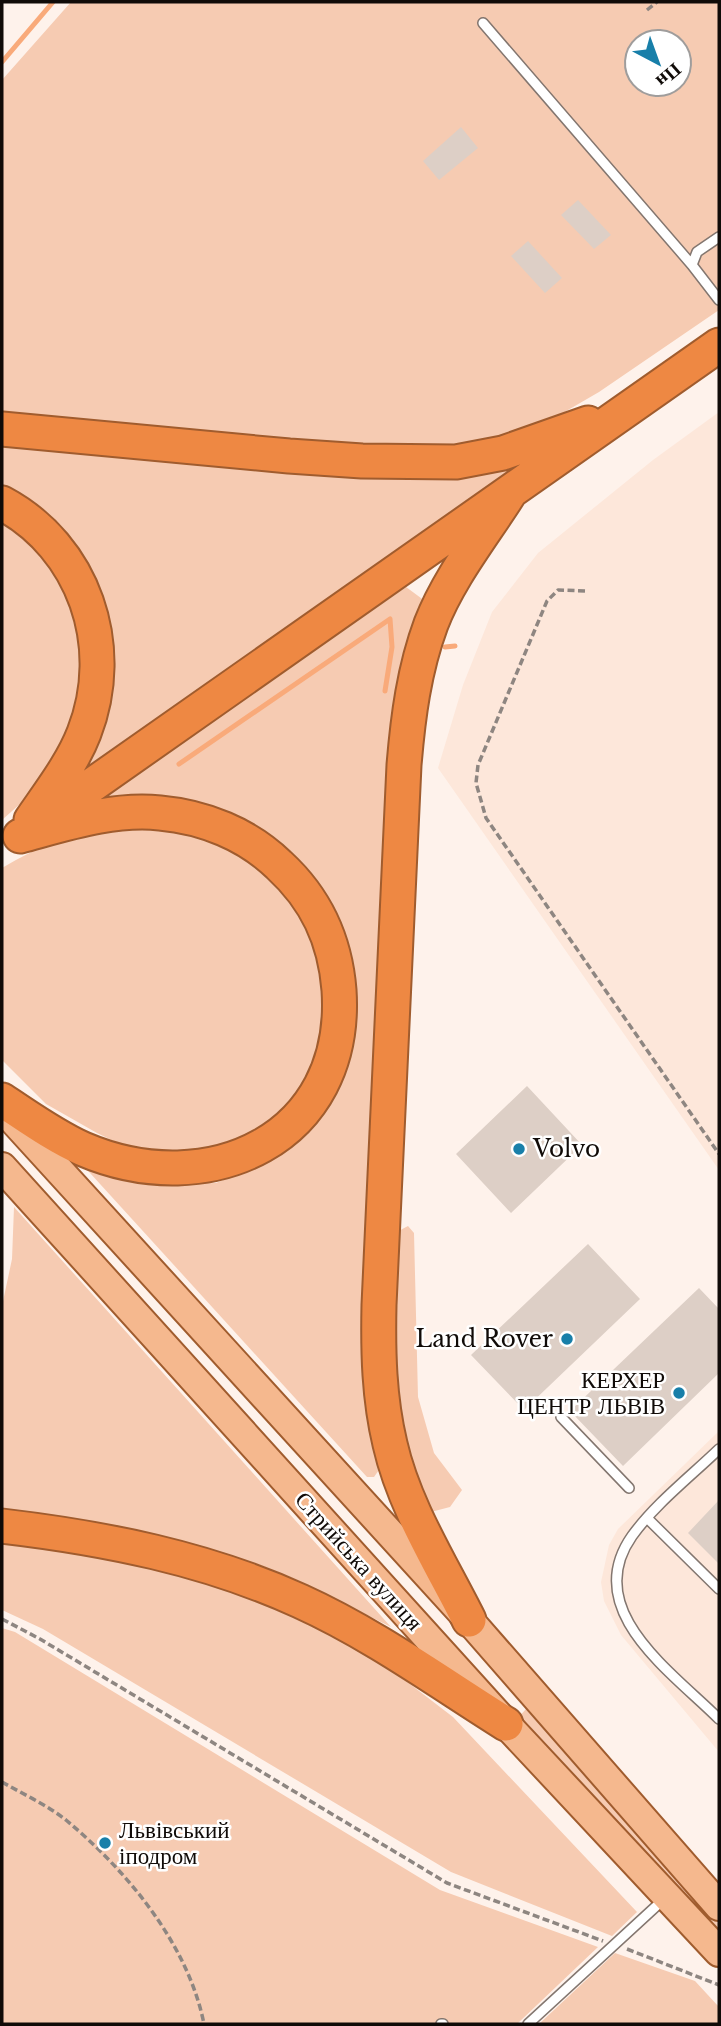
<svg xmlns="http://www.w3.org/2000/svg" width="721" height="2026" viewBox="0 0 721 2026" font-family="'Libre Baskerville',serif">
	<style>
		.built { fill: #fde7da }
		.green { fill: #f6cbb2; fill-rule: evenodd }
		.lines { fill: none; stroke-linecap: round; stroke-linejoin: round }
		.stream { stroke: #f9aa7a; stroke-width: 5 }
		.building { fill: #ddcfc6 }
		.lane-casing { stroke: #83766f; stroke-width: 12 }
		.primary-casing { stroke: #a05c2e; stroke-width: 32 }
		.highway-casing { stroke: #a05c2e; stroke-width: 37 }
		.path { stroke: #8e8681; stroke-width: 3.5; stroke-dasharray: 7 3.5; stroke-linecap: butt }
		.lane { stroke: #fff; stroke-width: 9 }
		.primary { stroke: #f5b88e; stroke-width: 28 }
		.highway { stroke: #ee8843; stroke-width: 33 }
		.poi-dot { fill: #187fa9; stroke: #fff; stroke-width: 2.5 }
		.labels { text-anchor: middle; stroke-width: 5; stroke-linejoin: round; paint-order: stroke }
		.poi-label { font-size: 23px; fill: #100b08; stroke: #fff; text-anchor: start }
		.street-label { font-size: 23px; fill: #100b08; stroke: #fff }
	</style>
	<rect width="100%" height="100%" fill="#fef2eb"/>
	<path class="built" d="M 719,412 L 719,1170 L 438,768 L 463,685 L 492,612 L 538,553 L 653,460 Z
		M 719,1431 L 719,1752 L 621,1635 L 604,1601 L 601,1582 L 609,1545 L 618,1529 Z"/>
	<path class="green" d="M 71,2 L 719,2 L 719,310 L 599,392 L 537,428 L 461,451 L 405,453 L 2,415 L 2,80 ZM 637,42 L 679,42 L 679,84 L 637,84 Z
		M 2,435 L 533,455 L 64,786 L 107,651 L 2,495 Z
		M 2,516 L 45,551 L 85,623 L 77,724 L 39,787 L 2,820 Z
		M 406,587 L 425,601 L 381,1467 L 374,1477 L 367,1477 L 80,1162 L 123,1176 L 167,1184 L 216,1183 L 262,1164 L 299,1140 L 331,1100 L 349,1055 L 355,1005 L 347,957 L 268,836 L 228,812 L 192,801 L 96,800 Z
		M 115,825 L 192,829 L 275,875 L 318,940 L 328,1016 L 309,1081 L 267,1130 L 201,1155 L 128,1148 L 97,1133 L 46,1104 L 2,1060 L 2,868 C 38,846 73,833 115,825 Z
		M 14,1207 L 391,1627 C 348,1606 305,1581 260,1565 C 176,1536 90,1523 2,1512 L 2,1306 L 12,1259 Z
		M 408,1226 L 414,1233 L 418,1397 L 434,1453 L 462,1490 L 450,1507 L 427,1513 L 400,1438 L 391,1306 L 391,1235 Z
		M 2,1544 L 109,1557 L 221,1582 L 359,1645 L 453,1717 L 637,1912 L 612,1936 L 451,1872 L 43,1629 L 2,1610 Z
		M 2,1628 L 15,1632 L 440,1890 L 598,1947 L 517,2024 L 2,2024 Z
		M 526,1709 L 719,1924 L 719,1934 L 517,1719 Z
		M 615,1953 L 695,1981 L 719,2007 L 719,2024 L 539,2024 Z"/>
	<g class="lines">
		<path class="stream" d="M 2,62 L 53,2
			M 445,647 L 455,646
			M 179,764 L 390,619 L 392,647 L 385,691"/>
	</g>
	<path class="building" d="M 461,127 L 478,148 L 439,180 L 423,161 Z
		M 578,200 L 611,235 L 594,249 L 561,215 Z
		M 528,241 L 562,278 L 545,293 L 511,256 Z
		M 527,1086 L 582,1145 L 511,1213 L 456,1154 Z
		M 588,1244 L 640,1299 L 524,1410 L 471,1355 Z
		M 699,1288 L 719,1309 L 719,1373 L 623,1466 L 570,1411 Z
		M 719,1500 L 719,1564 L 688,1533 Z"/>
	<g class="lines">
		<defs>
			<path id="lane" d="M 483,23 L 692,265
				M 719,237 L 697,252 L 692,265 L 719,300
				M 561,1417 L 629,1488
				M 719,1449 C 691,1476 655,1504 632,1536 C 580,1610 672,1672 719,1719
				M 648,1519 L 719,1589
				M 441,2024 L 443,2024
				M 528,2024 L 664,1899"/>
			<path id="primary" d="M 4,1110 L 469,1620 L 719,1906
				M 2,1167 L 506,1724 L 719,1952"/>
			<path id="highway" d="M 2,429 L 289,456 L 362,461 L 456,462 L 503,453 L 588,423
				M 2,503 C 84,547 118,646 84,733 C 72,764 50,792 31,820
				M 38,823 L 719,345
				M 2,1100 C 28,1117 54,1136 83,1149 C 209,1203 349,1139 339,990 C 335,939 316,899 279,865 C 247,834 204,817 160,813 C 113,808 65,824 20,836
				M 2,1526 C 104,1538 206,1558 300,1601 C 373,1634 439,1682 506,1724
				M 469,1620 C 441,1564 404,1506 390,1444 C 379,1398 378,1352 379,1305 L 404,765 C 408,717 414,670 431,624 C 449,577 484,534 511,491"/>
		</defs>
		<use href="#lane" class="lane-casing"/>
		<use href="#primary" class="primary-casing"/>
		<use href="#highway" class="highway-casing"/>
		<path class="path" d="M 647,10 L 657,2
			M 585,591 L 558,590 L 547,601 L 478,765 L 476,783 L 486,818 L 719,1154
			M 2,1619 L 40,1639 L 447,1883 L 603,1941
			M 2,1782 C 23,1794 47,1805 66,1820 C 127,1871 188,1944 204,2024
			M 627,1949 L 719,1985"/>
		<use href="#lane" class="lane"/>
		<use href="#primary" class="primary"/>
		<use href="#highway" class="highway"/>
	</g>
	<g class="poi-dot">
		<circle cx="519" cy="1149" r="7"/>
		<circle cx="567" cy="1339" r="7"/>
		<circle cx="679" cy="1393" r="7"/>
		<circle cx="105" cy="1843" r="7"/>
	</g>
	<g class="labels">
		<g class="poi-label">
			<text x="533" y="1157">Volvo</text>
			<text x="553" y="1347" text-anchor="end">Land Rover</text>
			<text x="665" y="1388" text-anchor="end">КЕРХЕР<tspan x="665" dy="26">ЦЕНТР ЛЬВІВ</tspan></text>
			<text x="119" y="1838">Львівський<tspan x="119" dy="26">іподром</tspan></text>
		</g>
		<g class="street-label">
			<text transform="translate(359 1561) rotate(48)" y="8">Стрийська вулиця</text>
		</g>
	</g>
	<rect width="721" height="2026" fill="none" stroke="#100b08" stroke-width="7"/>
	<g transform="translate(658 63) rotate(139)"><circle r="33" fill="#ffffff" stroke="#9f9d9c" stroke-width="2"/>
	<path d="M0-5L12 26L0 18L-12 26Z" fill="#187fa9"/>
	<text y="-10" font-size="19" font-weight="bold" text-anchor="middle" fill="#100b08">Пн</text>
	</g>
</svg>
